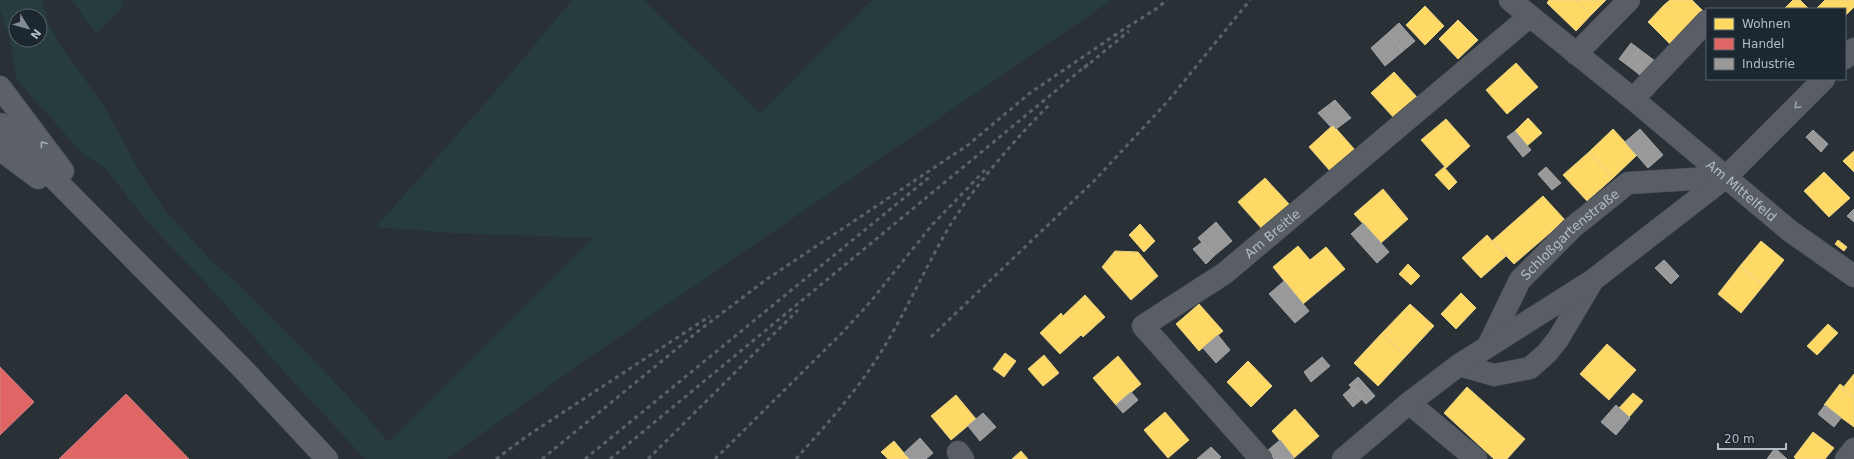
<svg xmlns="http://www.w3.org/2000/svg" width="1854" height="459" viewBox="0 0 1854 459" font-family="'DejaVu Sans',sans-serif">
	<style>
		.green { fill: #273c3c; fill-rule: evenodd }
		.homes { fill: #ffd966; stroke: #e8d183 }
		.shops { fill: #e06666; stroke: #d28083 }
		.industry { fill: #999; stroke: #a1a4a7 }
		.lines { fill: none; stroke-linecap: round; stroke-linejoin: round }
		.minor-casing { stroke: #474c51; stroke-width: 23 }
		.major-casing { stroke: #474d53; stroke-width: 23 }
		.minor { stroke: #595e64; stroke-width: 22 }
		.major { stroke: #5b6166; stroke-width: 22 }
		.rail { stroke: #5d6268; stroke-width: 3; stroke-dasharray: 4 4; stroke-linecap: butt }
		.oneway { stroke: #9ca5ae }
		.oneway2 { stroke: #a1abb4 }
		.labels { text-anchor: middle; stroke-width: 4; stroke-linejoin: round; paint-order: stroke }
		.street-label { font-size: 13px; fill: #b3bdc7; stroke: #1d2730 }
	</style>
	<rect width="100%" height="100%" fill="#293036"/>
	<path class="green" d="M 0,0 L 42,0 L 48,24 L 62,47 L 104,106 L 141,174 L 167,213 L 212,261 L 248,293 L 295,341 L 345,393 L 389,442 L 593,238 L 452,233 L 376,227 L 507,78 L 572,0 L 644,0 L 760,113 L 872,0 L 1112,0 L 580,364 L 447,459 L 365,459 L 287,375 L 206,283 L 149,224 L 107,170 L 81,152 L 17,80 L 10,39 L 0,11 ZM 16,16 L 40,16 L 40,40 L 16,40 Z
		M 73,0 L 121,0 L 123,8 L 96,33 L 72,1 Z"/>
	<path class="homes" d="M 1549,0 L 1576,0 L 1591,15 L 1576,31 L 1547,3 Z
		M 1576,0 L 1606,0 L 1591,15 Z
		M 1670,0 L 1692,0 L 1707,15 L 1691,32 L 1664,5 Z
		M 1793,0 L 1800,0 L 1809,9 L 1784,9 Z
		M 1825,0 L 1854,0 L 1854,7 L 1845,16 L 1845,9 L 1816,9 Z
		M 1664,5 L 1691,32 L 1674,48 L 1648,22 Z
		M 1425,6 L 1444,26 L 1425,45 L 1406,25 Z
		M 1458,20 L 1478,40 L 1458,59 L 1439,39 Z
		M 1516,63 L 1538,87 L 1507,114 L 1486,90 Z
		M 1394,72 L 1417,97 L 1394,118 L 1371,93 Z
		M 1528,118 L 1542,133 L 1527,146 L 1515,131 Z
		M 1446,119 L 1470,146 L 1446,168 L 1421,140 Z
		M 1333,125 L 1355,150 L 1331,172 L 1309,147 Z
		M 1613,129 L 1637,155 L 1613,178 L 1589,152 Z
		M 1854,151 L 1854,172 L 1843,161 Z
		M 1589,152 L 1613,178 L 1587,201 L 1563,175 Z
		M 1444,167 L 1457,182 L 1449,190 L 1435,175 Z
		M 1824,172 L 1850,198 L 1829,217 L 1804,191 Z
		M 1265,178 L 1290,205 L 1263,230 L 1238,202 Z
		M 1383,189 L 1408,219 L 1381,243 L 1354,214 Z
		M 1543,196 L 1565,220 L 1514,264 L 1492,241 Z
		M 1140,224 L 1155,241 L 1144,252 L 1129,235 Z
		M 1487,235 L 1506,256 L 1481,278 L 1462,258 Z
		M 1838,240 L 1847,247 L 1844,251 L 1835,244 Z
		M 1761,241 L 1784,260 L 1763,286 L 1740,266 Z
		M 1298,246 L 1310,260 L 1326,247 L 1345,269 L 1303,304 L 1273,267 Z
		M 1115,251 L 1138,252 L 1158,276 L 1131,300 L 1102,267 Z
		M 1408,264 L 1420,276 L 1411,285 L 1399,274 Z
		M 1740,266 L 1763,286 L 1741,313 L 1718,294 Z
		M 1461,293 L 1476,308 L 1456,329 L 1441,314 Z
		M 1085,295 L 1105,317 L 1083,337 L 1081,335 L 1060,354 L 1040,333 L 1061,313 L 1063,316 Z
		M 1199,304 L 1223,331 L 1199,351 L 1176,324 Z
		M 1410,304 L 1434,326 L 1406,356 L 1382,333 Z
		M 1828,324 L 1838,333 L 1817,355 L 1807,346 Z
		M 1382,333 L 1406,356 L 1378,386 L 1354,363 Z
		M 1607,344 L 1636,370 L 1609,400 L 1580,374 Z
		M 1005,353 L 1016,361 L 1004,377 L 993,369 Z
		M 1044,355 L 1059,373 L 1043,386 L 1028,369 Z
		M 1118,356 L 1141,384 L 1116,405 L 1093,378 Z
		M 1248,361 L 1272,386 L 1251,407 L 1227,382 Z
		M 1854,374 L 1854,398 L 1842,389 Z
		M 1840,384 L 1844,387 L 1842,389 L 1854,398 L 1854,427 L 1824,405 Z
		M 1467,387 L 1525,439 L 1507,459 L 1494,459 L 1444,413 Z
		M 1633,393 L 1643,401 L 1629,417 L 1619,408 Z
		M 956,395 L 976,419 L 951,440 L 931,416 Z
		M 1295,409 L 1319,436 L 1294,458 L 1272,431 Z
		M 1165,412 L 1189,440 L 1168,458 L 1144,430 Z
		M 1813,432 L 1834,448 L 1825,459 L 1796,459 L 1794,457 Z
		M 894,441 L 904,453 L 910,459 L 888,459 L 881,452 Z
		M 1021,451 L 1028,459 L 1012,459 Z"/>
	<path class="shops" d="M 0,367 L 34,402 L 0,435 Z
		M 126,394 L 189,459 L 59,459 Z"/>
	<path class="industry" d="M 1399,23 L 1415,41 L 1403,51 L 1388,33 Z
		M 1388,33 L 1403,51 L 1385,66 L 1371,48 Z
		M 1631,43 L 1639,49 L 1627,65 L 1619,59 Z
		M 1639,49 L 1647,55 L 1635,71 L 1627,65 Z
		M 1647,55 L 1655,61 L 1642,77 L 1635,71 Z
		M 1335,100 L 1351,118 L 1336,129 L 1333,125 L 1331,127 L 1318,113 Z
		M 1640,129 L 1663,155 L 1648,168 L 1625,142 Z
		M 1813,130 L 1828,144 L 1821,152 L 1806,137 Z
		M 1515,131 L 1531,150 L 1523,157 L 1507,137 Z
		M 1546,167 L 1561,183 L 1552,190 L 1538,174 Z
		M 1854,209 L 1854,222 L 1847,216 Z
		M 1216,222 L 1232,241 L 1214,256 L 1198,238 Z
		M 1363,223 L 1389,252 L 1377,263 L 1351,234 Z
		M 1202,242 L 1214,256 L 1206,264 L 1193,249 Z
		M 1664,260 L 1679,276 L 1671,284 L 1655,268 Z
		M 1284,281 L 1309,311 L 1295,323 L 1269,294 Z
		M 1218,335 L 1230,350 L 1216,363 L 1203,348 Z
		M 1322,357 L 1330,366 L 1311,382 L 1304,372 Z
		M 1358,377 L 1375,396 L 1366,404 L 1349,385 Z
		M 1352,387 L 1362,399 L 1353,407 L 1343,395 Z
		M 1131,392 L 1138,400 L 1123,413 L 1116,405 Z
		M 1616,405 L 1630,418 L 1616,435 L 1601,422 Z
		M 1825,405 L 1841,418 L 1834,427 L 1818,414 Z
		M 983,413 L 996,427 L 980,441 L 968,426 Z
		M 920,438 L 933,453 L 926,459 L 910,459 L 904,453 Z
		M 1280,440 L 1294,458 L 1293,459 L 1274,459 L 1267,451 Z
		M 1211,447 L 1221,457 L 1219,459 L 1197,459 Z
		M 1775,448 L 1787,459 L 1767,459 Z"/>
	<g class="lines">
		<defs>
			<g id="minor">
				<path id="s1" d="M 1510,0 L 1633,99 L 1790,231 L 1854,276"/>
				<path d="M 1576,54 L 1629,0"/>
				<path d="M 1845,58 L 1854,49"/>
				<path d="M 1633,99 L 1707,21"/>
				<path id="s2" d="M 1488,346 L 1520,280 L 1572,228 L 1628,183 L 1726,177"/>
				<path d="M 1459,365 L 1494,375 L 1530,368 L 1547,353 L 1558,339 L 1593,280 L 1726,177 L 1824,79"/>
				<path d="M 1409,403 L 1476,459"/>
				<path d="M 958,452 L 963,459"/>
				<path id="s3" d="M 1261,459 L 1143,326 L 1225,273 L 1530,16"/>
				<path d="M 1343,459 L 1409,403 L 1459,365 L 1590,282"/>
				<path d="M 1846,459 L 1854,449"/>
			</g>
			<path id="major" d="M 0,87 L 63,171
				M 0,124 L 242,368 L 327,459
				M 0,152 L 6,154 L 38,178"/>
		</defs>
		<use href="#minor" class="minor-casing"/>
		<use href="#major" class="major-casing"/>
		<use href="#minor" class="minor"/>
		<use href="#major" class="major"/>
		<path class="rail" d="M 1084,68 L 1129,31
			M 931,337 L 1095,180 L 1168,101 L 1250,0
			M 496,459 L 527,436 L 710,316
			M 542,459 L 701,329 L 767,279 L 968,145 L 1030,93 L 1121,31 L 1156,9 L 1167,0
			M 585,459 L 932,175
			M 610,459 L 1088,64
			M 648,459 L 798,310
			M 715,459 L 843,332 L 871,301 L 932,225 L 985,170
			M 796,459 C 826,425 857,391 881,352 C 906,312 925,268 949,227 C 975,185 1016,138 1051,103"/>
	</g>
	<defs><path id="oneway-chevron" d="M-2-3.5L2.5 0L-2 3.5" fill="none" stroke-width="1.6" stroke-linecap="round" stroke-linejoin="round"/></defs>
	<use class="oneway" href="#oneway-chevron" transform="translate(1797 106) rotate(135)"/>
	<use class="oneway2" href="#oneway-chevron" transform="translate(43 144) rotate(-127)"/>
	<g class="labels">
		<g class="street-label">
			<text dy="5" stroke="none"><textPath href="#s1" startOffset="300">Am Mittelfeld</textPath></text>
			<text dy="5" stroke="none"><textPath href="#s3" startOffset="337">Am Breitle</textPath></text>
			<text dy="5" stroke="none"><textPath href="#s2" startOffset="141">Schloßgartenstraße</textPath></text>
		</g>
	</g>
	<rect x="1706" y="8" width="140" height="72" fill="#1d2730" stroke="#59636c"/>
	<rect x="1714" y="18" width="20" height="12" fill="#ffd966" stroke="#59636c"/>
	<text x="1742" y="28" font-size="12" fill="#b3bdc7">Wohnen</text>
	<rect x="1714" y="38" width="20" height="12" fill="#e06666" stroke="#59636c"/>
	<text x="1742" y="48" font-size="12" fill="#b3bdc7">Handel</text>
	<rect x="1714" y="58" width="20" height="12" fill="#999999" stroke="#59636c"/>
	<text x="1742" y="68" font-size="12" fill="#b3bdc7">Industrie</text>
	<g transform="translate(28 28) rotate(127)"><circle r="19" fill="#1d2730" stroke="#59636c"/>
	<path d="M0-3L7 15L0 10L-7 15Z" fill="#838c94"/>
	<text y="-6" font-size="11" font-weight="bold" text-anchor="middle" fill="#b3bdc7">N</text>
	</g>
	<path d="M1718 443v6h68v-6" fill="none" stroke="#b3bdc7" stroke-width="2"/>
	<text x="1724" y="443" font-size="12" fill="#b3bdc7" stroke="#1d2730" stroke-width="3" paint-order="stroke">20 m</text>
</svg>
